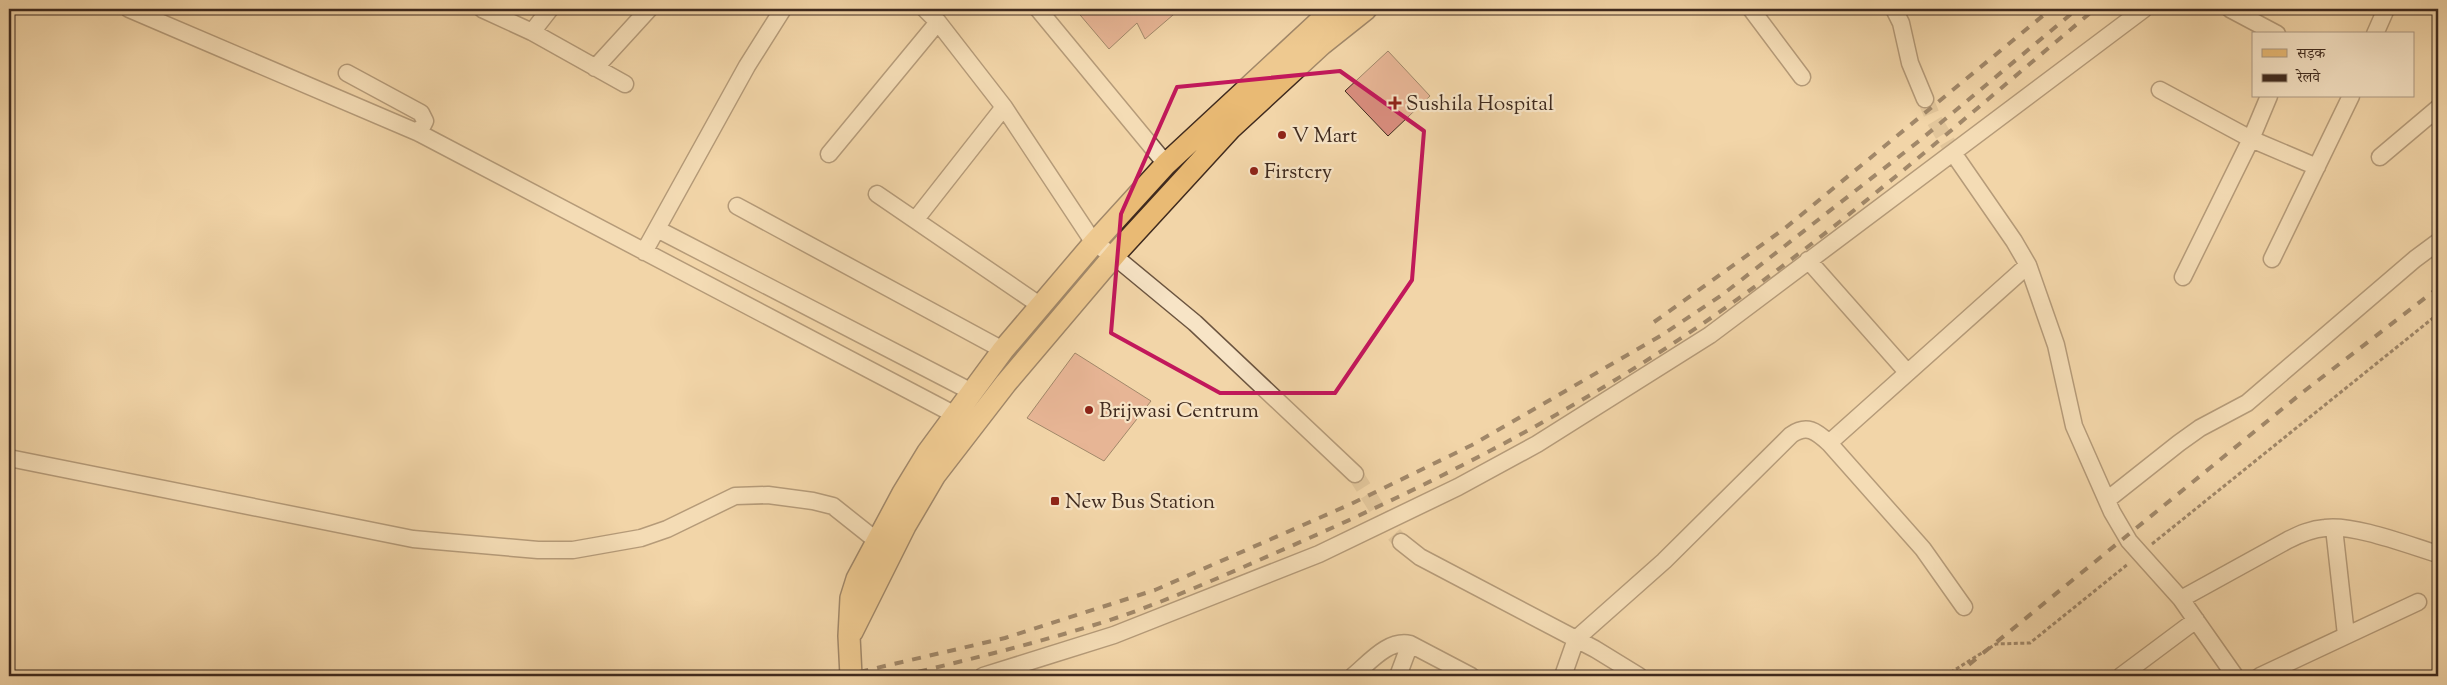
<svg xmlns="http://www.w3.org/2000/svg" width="2447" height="685" viewBox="0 0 2447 685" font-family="'Sorts Mill Goudy','Noto Serif Devanagari',serif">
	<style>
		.building { fill: #da8e7f; stroke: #3f2a1e }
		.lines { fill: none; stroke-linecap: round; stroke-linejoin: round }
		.minor-tunnel { stroke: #ceb38c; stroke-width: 16; stroke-dasharray: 16 8; stroke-linecap: butt }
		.minor-casing { stroke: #6c5540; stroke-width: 19 }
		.major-casing { stroke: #3f2a1e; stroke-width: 24 }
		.path { stroke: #3f2a1e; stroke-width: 3; stroke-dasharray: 4 2.5; stroke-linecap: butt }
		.minor { stroke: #f7e4c6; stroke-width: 16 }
		.major { stroke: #e9ba74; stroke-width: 21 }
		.rail { stroke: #3f2a1e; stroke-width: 4; stroke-dasharray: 9 9; stroke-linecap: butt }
		.marked { fill: none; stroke: #c2185b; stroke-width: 4; stroke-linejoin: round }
		.poi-dot { fill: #8f2418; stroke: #f7e4c6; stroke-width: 2 }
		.labels { text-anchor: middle; stroke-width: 4.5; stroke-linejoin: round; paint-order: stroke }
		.poi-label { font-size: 21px; fill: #3f2a1e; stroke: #f7e4c6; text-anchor: start }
	</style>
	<rect width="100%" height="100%" fill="#f2d5a8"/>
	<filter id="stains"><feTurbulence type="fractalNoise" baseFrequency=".004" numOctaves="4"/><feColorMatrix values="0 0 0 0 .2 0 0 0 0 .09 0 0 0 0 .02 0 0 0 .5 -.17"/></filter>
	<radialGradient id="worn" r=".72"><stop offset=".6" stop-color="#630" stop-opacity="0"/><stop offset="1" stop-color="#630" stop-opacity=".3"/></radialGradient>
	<path class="building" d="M 1075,9 L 1180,9 L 1145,39 L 1137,23 L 1109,49 Z
		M 1388,51 L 1430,96 L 1388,136 L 1345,91 Z
		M 1075,353 L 1151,401 L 1104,461 L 1027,418 Z"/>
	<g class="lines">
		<path class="minor-tunnel" d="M 1925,99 L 1934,120 L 1958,160
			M 1355,474 L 1391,531 L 1401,542"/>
		<defs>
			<path id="minor" d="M 129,9 L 419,133 L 965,420
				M 482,9 L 532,32 L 625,84
				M 925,9 L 938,22 L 1004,107 L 1094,243 L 1114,256 L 1195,323 L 1355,474
				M 1038,9 L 1166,164
				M 1751,9 L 1802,77
				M 1894,9 L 1901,23 L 1910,63 L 1925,99
				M 2230,9 L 2277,34
				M 532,32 L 550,9
				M 2375,34 L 2386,9
				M 595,68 L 649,9
				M 347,73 L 421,113 L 425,121 L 419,133
				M 2160,90 L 2251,139 L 2317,167
				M 829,154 L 938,22
				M 2380,157 L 2438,108
				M 1958,160 L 2014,241 L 2028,265 L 2056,345 L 2074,426 L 2112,512 L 2129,541 L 2181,599 L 2235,676
				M 877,194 L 1041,306
				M 737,206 L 1003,350
				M 916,219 L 1004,107
				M 657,229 L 972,392
				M 644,252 L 747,66 L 783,9
				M 2272,259 L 2351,96
				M 1808,260 L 1907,372
				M 2183,277 L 2251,139 L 2269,96
				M 1829,443 L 2028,265
				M 9,458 L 413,539 L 538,550 L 573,550 L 641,538 L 667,529 L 735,496 L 768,495 L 813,501 L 833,506 L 877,541
				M 2107,500 L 2179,443 L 2200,428 L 2247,403 L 2415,259 L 2438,242
				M 2334,528 L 2346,635
				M 1401,542 L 1420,557 L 1595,649 L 1639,676
				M 2181,599 L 2288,540 C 2300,534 2311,529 2325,528 C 2354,524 2408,545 2438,554
				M 983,676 L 1114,635 L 1319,554 L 1458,487 L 1537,444 L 1710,335 L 2144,9
				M 1353,676 C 1369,663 1388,639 1410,644 L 1471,676
				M 1398,676 L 1410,644
				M 1563,676 L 1576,639 L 1664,561 L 1791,435 C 1807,424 1816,431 1829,443 L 1923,549 L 1964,607
				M 2121,676 L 2196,620
				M 2260,676 L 2418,602"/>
			<path id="major" d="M 852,632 L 905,526 L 935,475 L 1006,383 L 1118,251 L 1231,128 L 1322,44 L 1366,9
				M 851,676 L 849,636 L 851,598 L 857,579 L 903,493 L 928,452 L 1003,350 L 1094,243 L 1166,164 L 1333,9"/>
		</defs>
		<use href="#minor" class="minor-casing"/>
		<use href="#major" class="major-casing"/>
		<path class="path" d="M 2152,544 L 2438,314
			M 1945,676 L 1996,644 L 2030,643 L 2128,564"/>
		<use href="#minor" class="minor"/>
		<use href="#major" class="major"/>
		<path class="rail" d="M 1654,322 L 1784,229 L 2051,9
			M 842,676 L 1005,638 L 1155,590 L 1351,504 L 1472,445 L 1662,335 L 1722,295 L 1919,141 L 2077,9
			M 901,676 C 975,658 1050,640 1122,616 C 1179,596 1234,571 1289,547 C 1442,480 1591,403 1728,306 C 1856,215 1974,110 2095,9
			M 1955,676 L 2303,392 L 2438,288"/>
	</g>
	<path d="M0 0H2447V685H0ZM 1340,71 L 1424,131 L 1412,280 L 1335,393 L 1220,393 L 1111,333 L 1121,214 L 1177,87 Z" fill="#f2d5a8" fill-opacity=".55" fill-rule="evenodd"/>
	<path class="marked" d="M 1340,71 L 1424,131 L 1412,280 L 1335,393 L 1220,393 L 1111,333 L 1121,214 L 1177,87 Z"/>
	<g class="poi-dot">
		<path d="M1392.5 95.5h5v5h5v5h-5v5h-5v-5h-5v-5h5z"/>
		<circle cx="1282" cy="135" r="5"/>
		<circle cx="1254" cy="171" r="5"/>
		<circle cx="1089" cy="410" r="5"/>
		<rect x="1050" y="496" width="10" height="10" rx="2.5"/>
	</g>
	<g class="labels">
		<g class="poi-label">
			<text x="1406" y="110">Sushila Hospital</text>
			<text x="1292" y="142">V Mart</text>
			<text x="1264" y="178">Firstcry</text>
			<text x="1099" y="417">Brijwasi Centrum</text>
			<text x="1065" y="508">New Bus Station</text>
		</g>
	</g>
	<rect width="2447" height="685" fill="none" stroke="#f2d5a8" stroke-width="30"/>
	<rect x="10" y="10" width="2427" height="665" fill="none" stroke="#3f2a1e" stroke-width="2.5"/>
	<rect x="15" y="15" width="2417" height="655" fill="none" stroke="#3f2a1e"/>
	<rect x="2252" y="32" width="162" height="65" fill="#f7e4c6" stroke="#ad9a83"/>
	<rect x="2262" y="49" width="25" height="8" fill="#e9ba74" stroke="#ad9a83"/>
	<text x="2297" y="58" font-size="15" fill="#3f2a1e">सड़क</text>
	<rect x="2262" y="74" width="25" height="8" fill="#3f2a1e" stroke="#ad9a83"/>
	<text x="2297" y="82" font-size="15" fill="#3f2a1e">रेलवे</text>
	<rect width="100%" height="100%" filter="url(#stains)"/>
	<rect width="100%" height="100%" fill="url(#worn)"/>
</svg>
